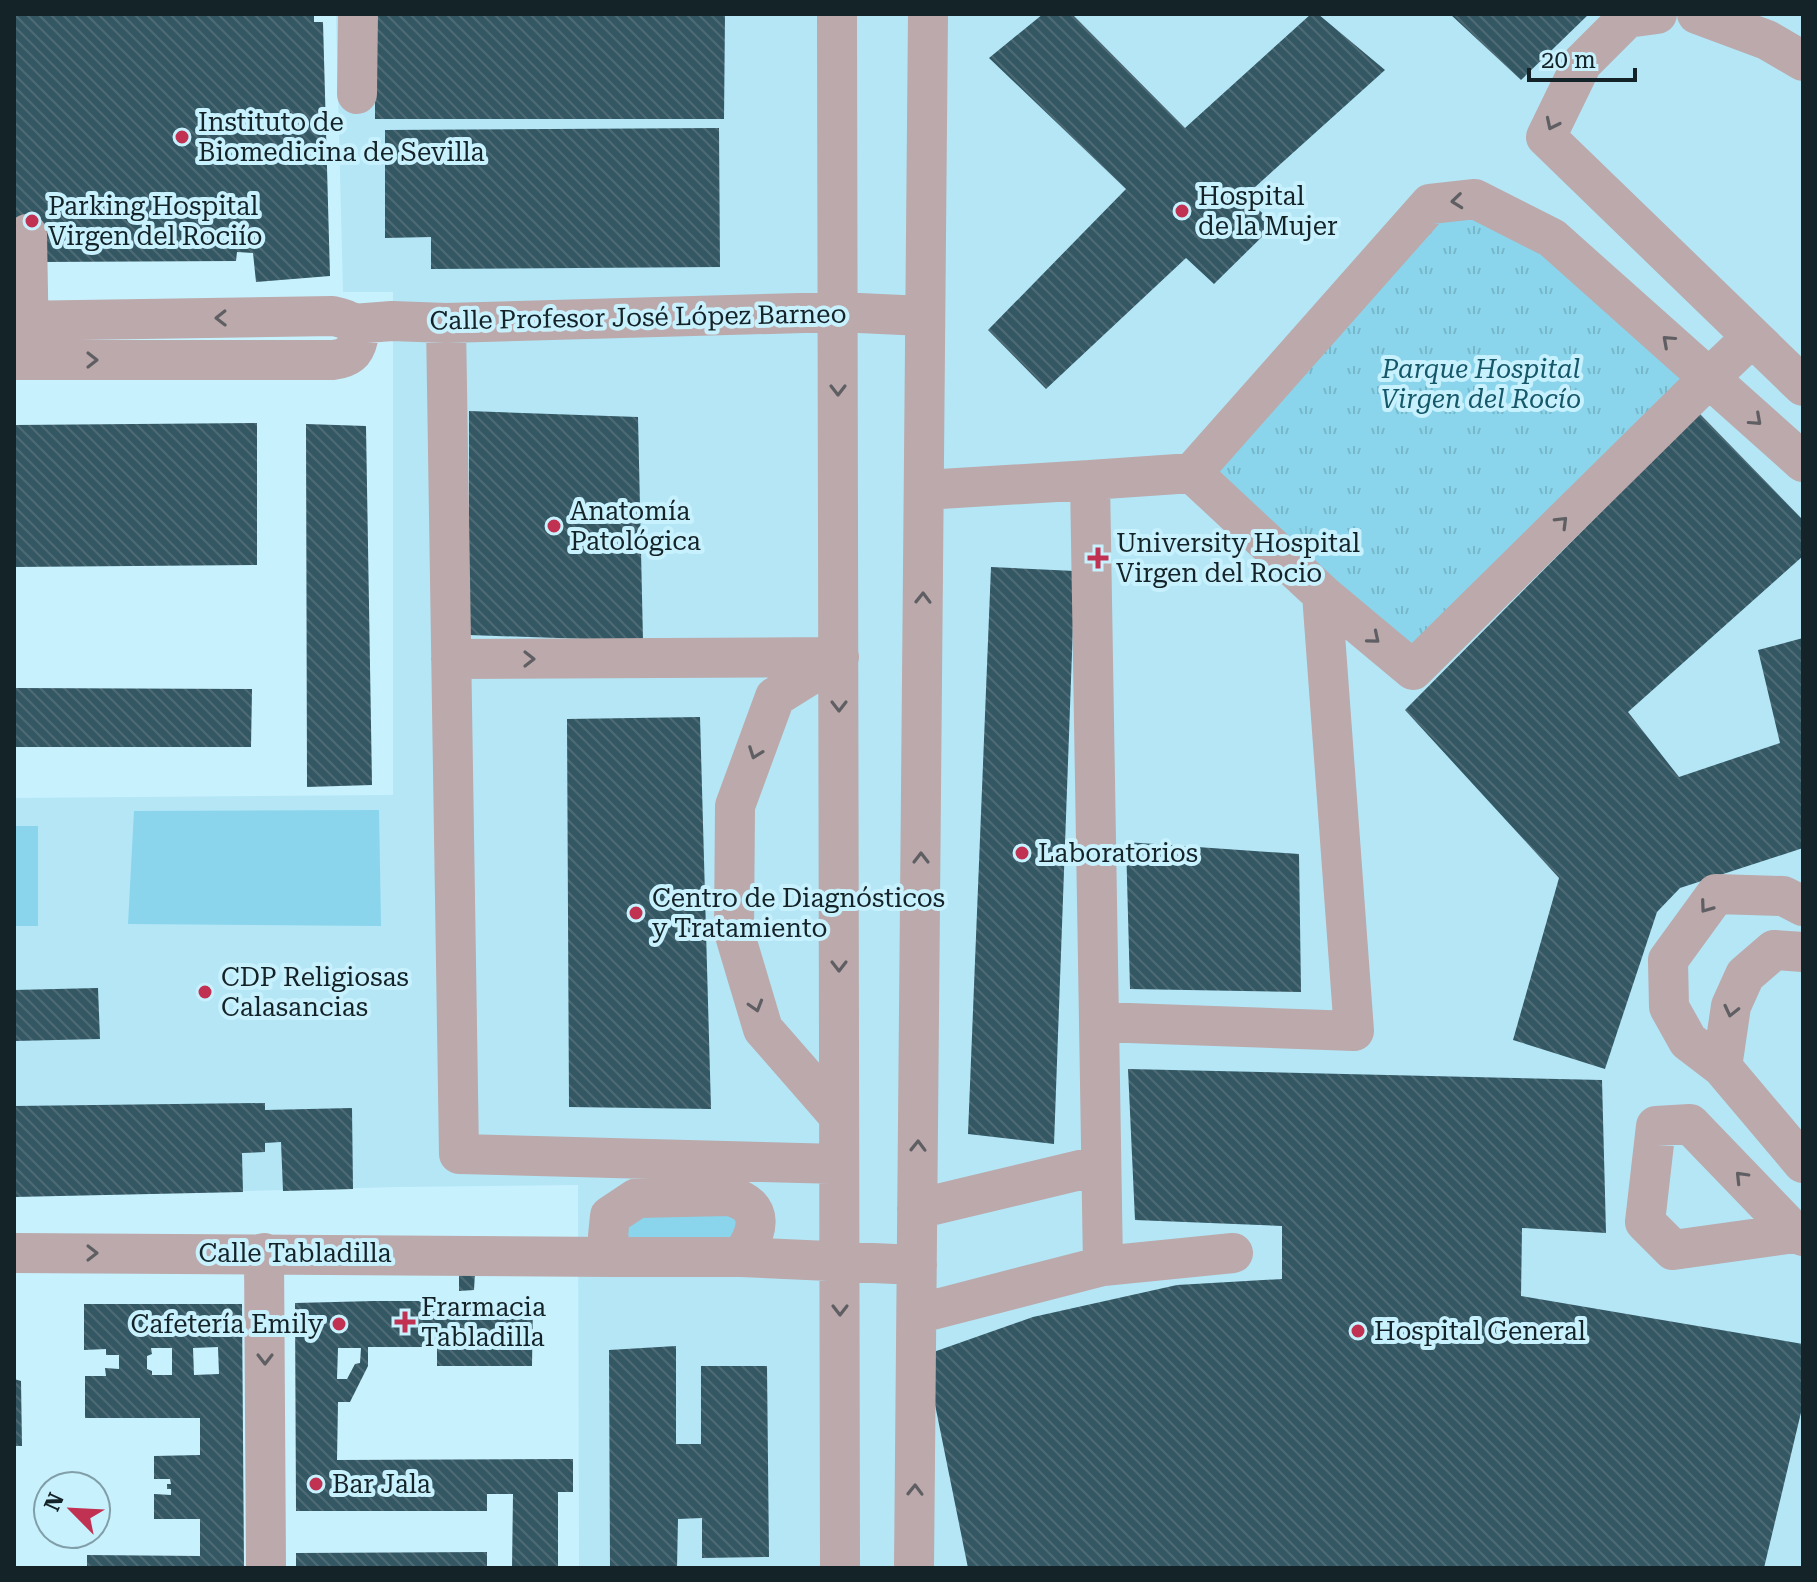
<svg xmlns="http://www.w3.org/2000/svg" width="1817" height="1582" viewBox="0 0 1817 1582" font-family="'Roboto Serif',serif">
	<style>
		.built { fill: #b4e6f6 }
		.green { fill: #8ad5ec }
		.park { fill: url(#park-tufts) }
		.building { fill: url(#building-back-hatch); fill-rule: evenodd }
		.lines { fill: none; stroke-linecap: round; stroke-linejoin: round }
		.minor { stroke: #bba9ab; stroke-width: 40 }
		.oneway { stroke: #5f5f63 }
		.poi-dot { fill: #c13152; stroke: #c8f1fe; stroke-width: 3 }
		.labels { text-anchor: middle; stroke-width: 8; stroke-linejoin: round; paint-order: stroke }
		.poi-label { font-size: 26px; fill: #142328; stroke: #c8f1fe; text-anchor: start }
		.street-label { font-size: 26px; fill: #142328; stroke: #c8f1fe }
		.park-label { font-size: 26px; font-style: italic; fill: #15586a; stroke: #c8f1fe }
	</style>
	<defs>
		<pattern id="park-tufts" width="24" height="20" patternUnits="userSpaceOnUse" patternTransform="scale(2)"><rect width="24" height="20" fill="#8ad5ec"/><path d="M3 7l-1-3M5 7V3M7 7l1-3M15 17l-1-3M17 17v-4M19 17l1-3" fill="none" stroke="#76b7ca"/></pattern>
		<pattern id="building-back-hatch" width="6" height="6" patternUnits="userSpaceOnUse" patternTransform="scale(2)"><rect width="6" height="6" fill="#335763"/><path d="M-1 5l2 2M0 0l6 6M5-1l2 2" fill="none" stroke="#4e6b75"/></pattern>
	</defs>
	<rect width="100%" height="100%" fill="#c8f1fe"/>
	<path class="built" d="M 336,14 L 1803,14 L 1803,1568 L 579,1568 L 578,1185 L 398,1187 L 14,1197 L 14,798 L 393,795 L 393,292 L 343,292 Z"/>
	<path class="green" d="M 379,810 L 381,926 L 128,924 L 134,811 Z
		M 14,826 L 38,826 L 38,926 L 14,926 Z
		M 735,1211 L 741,1238 L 625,1240 L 628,1215 Z"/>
	<path class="park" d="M 1475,199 L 1709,378 L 1413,670 L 1192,473 L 1430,204 Z"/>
	<path class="building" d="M 14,14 L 314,14 L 314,22 L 323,22 L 330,276 L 256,282 L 253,253 L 237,252 L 236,261 L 39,262 L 14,234 Z
		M 375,14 L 725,14 L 724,119 L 375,119 Z
		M 1043,14 L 1072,14 L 1185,128 L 1311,14 L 1318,14 L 1385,70 L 1244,197 L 1275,224 L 1214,284 L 1186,258 L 1046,389 L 988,330 L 1126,189 L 989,58 Z
		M 1450,14 L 1589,14 L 1521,80 Z
		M 719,128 L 720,267 L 431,269 L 431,237 L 385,238 L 385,130 Z
		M 469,411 L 638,417 L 643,641 L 469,635 Z
		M 1699,413 L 1803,520 L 1803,556 L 1628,712 L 1679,777 L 1780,743 L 1758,650 L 1803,638 L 1803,848 L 1680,888 L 1657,912 L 1605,1069 L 1513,1040 L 1559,878 L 1405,710 Z
		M 257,423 L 257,565 L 14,567 L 14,425 Z
		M 306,424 L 366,426 L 372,785 L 307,787 Z
		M 991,567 L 1075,571 L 1054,1144 L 968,1134 Z
		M 14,688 L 252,689 L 251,747 L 14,747 Z
		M 700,717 L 711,1109 L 569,1107 L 567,719 Z
		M 1126,842 L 1299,854 L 1301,992 L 1130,989 Z
		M 98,988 L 100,1039 L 14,1041 L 14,990 Z
		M 1128,1069 L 1602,1080 L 1606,1233 L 1522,1228 L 1521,1296 L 1803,1344 L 1803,1404 L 1764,1568 L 968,1568 L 925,1355 L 1033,1317 L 1177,1285 L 1282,1279 L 1282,1226 L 1135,1220 Z
		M 265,1103 L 265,1110 L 352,1108 L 353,1189 L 283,1191 L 281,1142 L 265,1143 L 265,1152 L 242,1153 L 243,1192 L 14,1197 L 14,1106 Z
		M 459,1273 L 475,1273 L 474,1290 L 459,1291 Z
		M 374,1301 L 533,1301 L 532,1366 L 437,1366 L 437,1347 L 368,1347 L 368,1366 L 350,1402 L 338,1402 L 337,1460 L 573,1459 L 573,1492 L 558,1492 L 558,1568 L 512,1568 L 513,1494 L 487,1494 L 487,1511 L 296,1511 L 295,1303 ZM 338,1348 L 361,1348 L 360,1363 L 355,1364 L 347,1379 L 337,1379 Z
		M 84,1304 L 242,1304 L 244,1568 L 87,1568 L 87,1555 L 200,1556 L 200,1519 L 154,1519 L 154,1494 L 171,1495 L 171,1489 L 167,1489 L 167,1484 L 171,1484 L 170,1479 L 154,1479 L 154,1456 L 200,1455 L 200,1418 L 85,1418 L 85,1376 L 106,1376 L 105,1368 L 119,1369 L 119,1355 L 106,1355 L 106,1349 L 84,1350 ZM 218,1347 L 219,1374 L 194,1375 L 193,1348 ZM 151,1348 L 172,1348 L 172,1375 L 152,1375 L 152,1371 L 147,1369 L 147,1356 L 152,1354 Z
		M 676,1346 L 676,1444 L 701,1444 L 701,1366 L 767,1366 L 769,1557 L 702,1558 L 702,1518 L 678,1519 L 677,1568 L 610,1568 L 609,1350 Z
		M 14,1379 L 21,1381 L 22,1446 L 14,1446 Z
		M 487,1552 L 487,1568 L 296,1568 L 296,1553 Z"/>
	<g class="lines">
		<path class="minor" d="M 837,14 L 840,1568
			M 1657,14 L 1627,18 L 1582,63 L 1546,137 L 1803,386
			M 1697,14 L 1767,40 L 1803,61
			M 357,94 L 358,14
			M 27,234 L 29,349
			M 14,321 L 333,316 C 348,319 356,322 358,339 C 355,353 348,358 333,360 L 14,360
			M 446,323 L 459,1154 L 839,1164
			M 353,324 L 392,321 L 446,323 L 838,312 L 923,316
			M 1752,337 L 1709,378 L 1803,462
			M 1192,473 L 1322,594 L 1413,670 L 1709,378 L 1552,238 L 1475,199 L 1430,204 L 1192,473 L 1090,480 L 1099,1022 L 1354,1031 L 1322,594
			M 924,490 L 1090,480
			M 839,657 L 775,697 L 735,806 L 734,932 L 763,1029 L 839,1116
			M 451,659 L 839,657
			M 1803,952 L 1774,950 L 1745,975 L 1731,1006 L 1722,1067 L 1803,1163
			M 1722,1067 L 1688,1041 L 1669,1007 L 1668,960 L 1716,894 L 1783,896 L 1803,906
			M 917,1209 L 1101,1165
			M 1795,1233 L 1673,1250 L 1645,1222 L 1656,1126 L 1690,1124 L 1795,1233 L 1803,1236
			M 14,1253 L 613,1257
			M 264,1253 L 266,1568
			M 741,1257 C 758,1233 767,1206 729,1196 L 637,1198 L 610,1216 L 608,1236 L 613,1257 L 741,1257 L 917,1265
			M 1103,1266 L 1233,1253
			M 917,1314 L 1103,1266 L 1099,1022
			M 914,1568 L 928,14"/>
	</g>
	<defs><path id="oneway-chevron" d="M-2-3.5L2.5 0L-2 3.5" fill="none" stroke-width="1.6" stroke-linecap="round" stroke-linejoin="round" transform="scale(2)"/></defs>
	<g class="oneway">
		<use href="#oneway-chevron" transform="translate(1552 124) rotate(116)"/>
		<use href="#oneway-chevron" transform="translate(1457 201) rotate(174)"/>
		<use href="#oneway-chevron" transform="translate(221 318) rotate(179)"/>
		<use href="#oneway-chevron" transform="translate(1668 341) rotate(-138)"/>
		<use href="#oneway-chevron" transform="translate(92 360)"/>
		<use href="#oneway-chevron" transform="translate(838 390) rotate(90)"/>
		<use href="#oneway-chevron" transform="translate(1756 420) rotate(42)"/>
		<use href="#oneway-chevron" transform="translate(1562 522) rotate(-45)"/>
		<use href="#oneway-chevron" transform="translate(923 598) rotate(-89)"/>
		<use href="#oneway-chevron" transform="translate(1374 638) rotate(40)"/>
		<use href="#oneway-chevron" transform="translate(529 659)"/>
		<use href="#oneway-chevron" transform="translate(839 706) rotate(90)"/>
		<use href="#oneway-chevron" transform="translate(755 753) rotate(110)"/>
		<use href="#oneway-chevron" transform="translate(921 858) rotate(-90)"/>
		<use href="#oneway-chevron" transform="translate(1706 907) rotate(126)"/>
		<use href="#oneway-chevron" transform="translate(839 966) rotate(90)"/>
		<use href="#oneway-chevron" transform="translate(756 1006) rotate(73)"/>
		<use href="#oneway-chevron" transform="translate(1731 1011) rotate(103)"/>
		<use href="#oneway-chevron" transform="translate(918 1146) rotate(-89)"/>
		<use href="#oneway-chevron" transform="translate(1741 1177) rotate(-134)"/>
		<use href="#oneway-chevron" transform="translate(92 1253)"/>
		<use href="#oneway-chevron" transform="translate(840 1310) rotate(90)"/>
		<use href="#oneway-chevron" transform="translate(265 1359) rotate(90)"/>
		<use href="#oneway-chevron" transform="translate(915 1490) rotate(-89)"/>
	</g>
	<g class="poi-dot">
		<circle cx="182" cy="137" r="8"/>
		<circle cx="1182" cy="211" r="8"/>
		<circle cx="32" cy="221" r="8"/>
		<circle cx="554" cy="526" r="8"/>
		<path d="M1094 546h8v8h8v8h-8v8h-8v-8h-8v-8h8z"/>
		<circle cx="1022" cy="853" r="8"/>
		<circle cx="636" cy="913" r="8"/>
		<circle cx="205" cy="992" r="8"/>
		<path d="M401 1310h8v8h8v8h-8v8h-8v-8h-8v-8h8z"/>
		<circle cx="339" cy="1324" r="8"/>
		<circle cx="1358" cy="1331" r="8"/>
		<circle cx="316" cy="1484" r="8"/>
	</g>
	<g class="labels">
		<g class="poi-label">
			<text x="198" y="131">Instituto de<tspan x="198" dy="30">Biomedicina de Sevilla</tspan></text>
			<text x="1198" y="205">Hospital<tspan x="1198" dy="30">de la Mujer</tspan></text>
			<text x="48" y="215">Parking Hospital<tspan x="48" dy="30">Virgen del Rociío</tspan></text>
			<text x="570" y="520">Anatomía<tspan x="570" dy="30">Patológica</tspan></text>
			<text x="1116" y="552">University Hospital<tspan x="1116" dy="30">Virgen del Rocio</tspan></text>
			<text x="1038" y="862">Laboratorios</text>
			<text x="652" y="907">Centro de Diagnósticos<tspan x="652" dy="30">y Tratamiento</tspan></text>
			<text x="221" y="986">CDP Religiosas<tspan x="221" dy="30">Calasancias</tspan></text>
			<text x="421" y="1316">Frarmacia<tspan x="421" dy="30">Tabladilla</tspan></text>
			<text x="323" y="1333" text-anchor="end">Cafetería Emily</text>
			<text x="1374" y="1340">Hospital General</text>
			<text x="332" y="1493">Bar Jala</text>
		</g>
		<g class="street-label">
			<text transform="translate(638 317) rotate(-1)" y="9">Calle Profesor José López Barneo</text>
			<text x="295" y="1262">Calle Tabladilla</text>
		</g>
		<g class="park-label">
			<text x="1481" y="378">Parque Hospital<tspan x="1481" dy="30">Virgen del Rocío</tspan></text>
		</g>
	</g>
	<rect width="1817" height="1582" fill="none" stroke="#142328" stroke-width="32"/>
	<g transform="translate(72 1510) rotate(294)"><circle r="38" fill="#c8f1fe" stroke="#809fa8" stroke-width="2"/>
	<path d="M0-6L14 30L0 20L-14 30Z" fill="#c13152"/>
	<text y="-12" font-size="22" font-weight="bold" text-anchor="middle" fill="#142328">N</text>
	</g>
	<path d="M1529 68v12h106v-12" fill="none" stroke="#142328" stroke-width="4"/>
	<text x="1541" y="68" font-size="24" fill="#142328" stroke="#c8f1fe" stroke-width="6" paint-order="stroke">20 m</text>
</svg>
